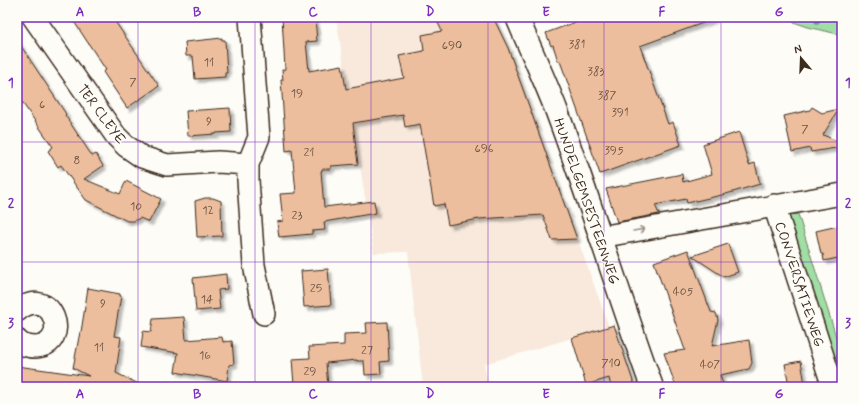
<svg xmlns="http://www.w3.org/2000/svg" width="859" height="404" viewBox="0 0 859 404" font-family="Mynerve,sans-serif">
	<style>
		.built { fill: #f8e9dc }
		.green { fill: #a1dea6; stroke: #6e8462 }
		.lines { fill: none; stroke-linecap: round; stroke-linejoin: round }
		.stream { stroke: #7890a4; stroke-width: 5.5 }
		.building { fill: #edbe9d; stroke: #3b2a1e; filter: url(#shadow) }
		.minor-casing { stroke: #3b2a1e; stroke-width: 24 }
		.major-casing { stroke: #3b2a1e; stroke-width: 25 }
		.minor { stroke: #fdfcf7; stroke-width: 21 }
		.major { stroke: #fdfcf7; stroke-width: 22 }
		.oneway { stroke: #9c938a }
		.grid { fill: none; stroke: #7b2cbf; stroke-width: 1; stroke-opacity: 0.55 }
		.labels { text-anchor: middle; stroke-width: 3; stroke-linejoin: round; paint-order: stroke }
		.number-label { font-size: 12px; fill: #684f3e }
		.street-label { font-size: 14px; fill: #3b2a1e; stroke: #fdfcf7 }
		.neatline { fill: none; stroke: #7b2cbf; stroke-width: 1.5 }
		.grid-label { font-size: 13px; text-anchor: middle; font-weight: bold; fill: #7b2cbf }
	</style>
	<defs>
		<filter id="shadow"><feDropShadow dx="3.5" dy="3.5" stdDeviation="1" flood-color="#0004"/></filter>
	</defs>
	<rect width="100%" height="100%" fill="#fdfcf7"/>
	<filter id="ink" filterUnits="userSpaceOnUse"><feTurbulence type="fractalNoise" baseFrequency=".025" numOctaves="2"/><feDisplacementMap in="SourceGraphic" scale="8" xChannelSelector="R" yChannelSelector="G"/><feConvolveMatrix kernelMatrix="1 2 1 2 8 2 1 2 1" color-interpolation-filters="sRGB"/></filter>
	<g filter="url(#ink)">
		<path class="built" d="M 336,17 L 493,17 L 510,50 L 609,327 L 484,364 L 489,387 L 423,387 L 408,252 L 374,253 Z"/>
		<path class="green" d="M 779,17 L 842,17 L 842,35 L 808,27 Z
			M 798,214 L 842,356 L 842,387 L 786,223 L 790,215 Z"/>
		<g class="lines">
			<path class="stream" d="M 816,17 L 817,21"/>
		</g>
		<path class="building" d="M 71,17 L 112,17 L 159,86 L 127,108 L 103,72 L 106,70 Z
			M 282,17 L 315,17 L 317,41 L 306,42 L 309,71 L 342,65 L 346,89 L 404,78 L 399,56 L 424,51 L 422,35 L 442,31 L 435,17 L 493,17 L 508,48 L 577,239 L 552,240 L 543,215 L 479,219 L 448,225 L 444,204 L 434,206 L 420,124 L 405,127 L 403,115 L 353,123 L 358,164 L 331,166 L 331,169 L 322,169 L 322,171 L 321,171 L 324,207 L 374,201 L 376,213 L 324,222 L 325,230 L 312,231 L 312,234 L 279,237 L 277,222 L 283,221 L 280,194 L 296,193 L 292,150 L 286,151 L 281,80 L 283,80 L 282,70 L 285,69 Z
			M 589,17 L 714,17 L 714,19 L 640,46 L 668,124 L 673,122 L 681,145 L 600,174 L 560,61 L 558,61 L 553,45 L 551,46 L 546,33 Z
			M 222,38 L 222,40 L 225,40 L 227,73 L 225,73 L 225,77 L 195,79 L 193,56 L 186,56 L 185,42 Z
			M 17,40 L 66,114 L 65,115 L 92,156 L 96,154 L 103,166 L 84,179 L 120,194 L 126,181 L 161,199 L 149,222 L 140,218 L 134,221 L 127,221 L 86,200 L 61,165 L 58,167 L 48,151 L 53,147 L 17,95 Z
			M 812,107 L 822,113 L 839,109 L 823,135 L 842,143 L 842,147 L 811,152 L 810,148 L 792,152 L 784,116 L 810,110 Z
			M 230,108 L 231,132 L 216,133 L 216,134 L 188,136 L 186,111 Z
			M 739,132 L 749,165 L 755,163 L 760,184 L 726,194 L 687,203 L 686,199 L 655,205 L 659,214 L 617,222 L 606,189 L 682,174 L 683,182 L 712,174 L 703,144 Z
			M 205,198 L 213,198 L 221,201 L 222,236 L 197,237 L 195,201 Z
			M 842,225 L 842,257 L 824,261 L 823,254 L 821,254 L 816,231 Z
			M 728,244 L 738,272 L 724,277 L 692,256 Z
			M 688,250 L 711,312 L 716,313 L 718,320 L 712,346 L 749,340 L 752,363 L 749,369 L 720,375 L 724,387 L 676,387 L 664,353 L 685,350 L 654,262 Z
			M 328,269 L 331,305 L 304,307 L 301,271 Z
			M 226,274 L 227,289 L 218,290 L 220,309 L 196,311 L 193,278 Z
			M 88,288 L 120,294 L 120,296 L 121,296 L 114,336 L 121,337 L 116,373 L 145,387 L 110,387 L 106,385 L 105,387 L 17,387 L 17,366 L 89,376 L 73,368 L 80,332 L 81,332 Z
			M 184,317 L 186,340 L 222,337 L 223,342 L 232,341 L 234,364 L 229,365 L 227,381 L 175,372 L 178,353 L 141,347 L 143,331 L 151,332 L 153,319 Z
			M 387,322 L 389,361 L 380,362 L 381,374 L 365,375 L 364,361 L 357,361 L 357,360 L 326,363 L 328,387 L 312,387 L 312,383 L 294,385 L 292,359 L 310,358 L 309,347 L 344,345 L 344,334 L 367,333 L 366,323 Z
			M 614,325 L 635,387 L 611,387 L 609,378 L 586,385 L 572,338 Z
			M 801,361 L 805,384 L 789,386 L 785,364 Z"/>
		<g class="lines">
			<defs>
				<path id="minor" d="M 33,17 L 116,136 L 126,146 L 142,157 L 167,165 L 218,162 L 248,164
					M 250,17 L 259,137 L 248,164 L 248,180 L 254,265 L 264,314
					M 774,205 L 833,387
					M 600,237 L 842,194
					M 17,311 C 52,282 73,344 36,347 C 29,347 22,346 17,340"/>
				<path id="major" d="M 517,17 C 530,49 545,80 557,112 C 591,203 619,296 652,387"/>
			</defs>
			<use href="#minor" class="minor-casing"/>
			<use href="#major" class="major-casing"/>
			<use href="#minor" class="minor"/>
			<use href="#major" class="major"/>
		</g>
		<defs><path id="oneway-shaft" d="M-6 0H5M1.5-3L5.5 0L1.5 3" fill="none" stroke-width="1.6" stroke-linecap="round" stroke-linejoin="round"/></defs>
		<use class="oneway" href="#oneway-shaft" transform="translate(639 230) rotate(-10)"/>
	</g>
	<path class="grid" d="M 138,17 L 138,387M 255,17 L 255,387M 371,17 L 371,387M 488,17 L 488,387M 604,17 L 604,387M 721,17 L 721,387M 17,142 L 842,142M 17,262 L 842,262"/>
	<g class="labels">
		<g class="number-label">
			<text x="577" y="48">381</text>
			<text x="452" y="49">690</text>
			<text x="209" y="66">11</text>
			<text x="596" y="75">383</text>
			<text x="133" y="86">7</text>
			<text x="297" y="97">19</text>
			<text x="607" y="99">387</text>
			<text x="42" y="108">6</text>
			<text x="620" y="116">391</text>
			<text x="209" y="125">9</text>
			<text x="805" y="133">7</text>
			<text x="484" y="152">696</text>
			<text x="614" y="154">395</text>
			<text x="309" y="156">21</text>
			<text x="77" y="164">8</text>
			<text x="136" y="210">10</text>
			<text x="208" y="214">12</text>
			<text x="297" y="219">23</text>
			<text x="316" y="292">25</text>
			<text x="683" y="295">405</text>
			<text x="207" y="303">14</text>
			<text x="103" y="307">9</text>
			<text x="99" y="351">11</text>
			<text x="367" y="354">27</text>
			<text x="205" y="359">16</text>
			<text x="611" y="367">710</text>
			<text x="710" y="368">407</text>
			<text x="310" y="375">29</text>
		</g>
		<g class="street-label">
			<text transform="translate(102 114) rotate(53)" y="5">TER CLEYE</text>
			<text transform="translate(587 201) rotate(71)" y="5">HUNDELGEMSESTEENWEG</text>
			<text transform="translate(800 284) rotate(72)" y="5">CONVERSATIEWEG</text>
		</g>
	</g>
	<rect width="859" height="404" fill="none" stroke="#fdfcf7" stroke-width="44"/>
	<g transform="translate(801 58) rotate(341)" stroke="#fdfcf7" stroke-width="3" paint-order="stroke">
	<path d="M0-3L7 15L0 10L-7 15Z" fill="#3b2a1e"/>
	<text y="-6" font-size="11" font-weight="bold" text-anchor="middle" fill="#3b2a1e">N</text>
	</g>
	<rect x="22" y="22" width="815" height="360" class="neatline"/>
	<g class="grid-label">
		<text x="80" y="16">A</text>
		<text x="197" y="16">B</text>
		<text x="313" y="16">C</text>
		<text x="430" y="16">D</text>
		<text x="546" y="16">E</text>
		<text x="662" y="16">F</text>
		<text x="779" y="16">G</text>
		<text x="11" y="87">1</text>
		<text x="848" y="87">1</text>
		<text x="11" y="207">2</text>
		<text x="848" y="207">2</text>
		<text x="11" y="327">3</text>
		<text x="848" y="327">3</text>
		<text x="80" y="398">A</text>
		<text x="197" y="398">B</text>
		<text x="313" y="398">C</text>
		<text x="430" y="398">D</text>
		<text x="546" y="398">E</text>
		<text x="662" y="398">F</text>
		<text x="779" y="398">G</text>
	</g>
</svg>
